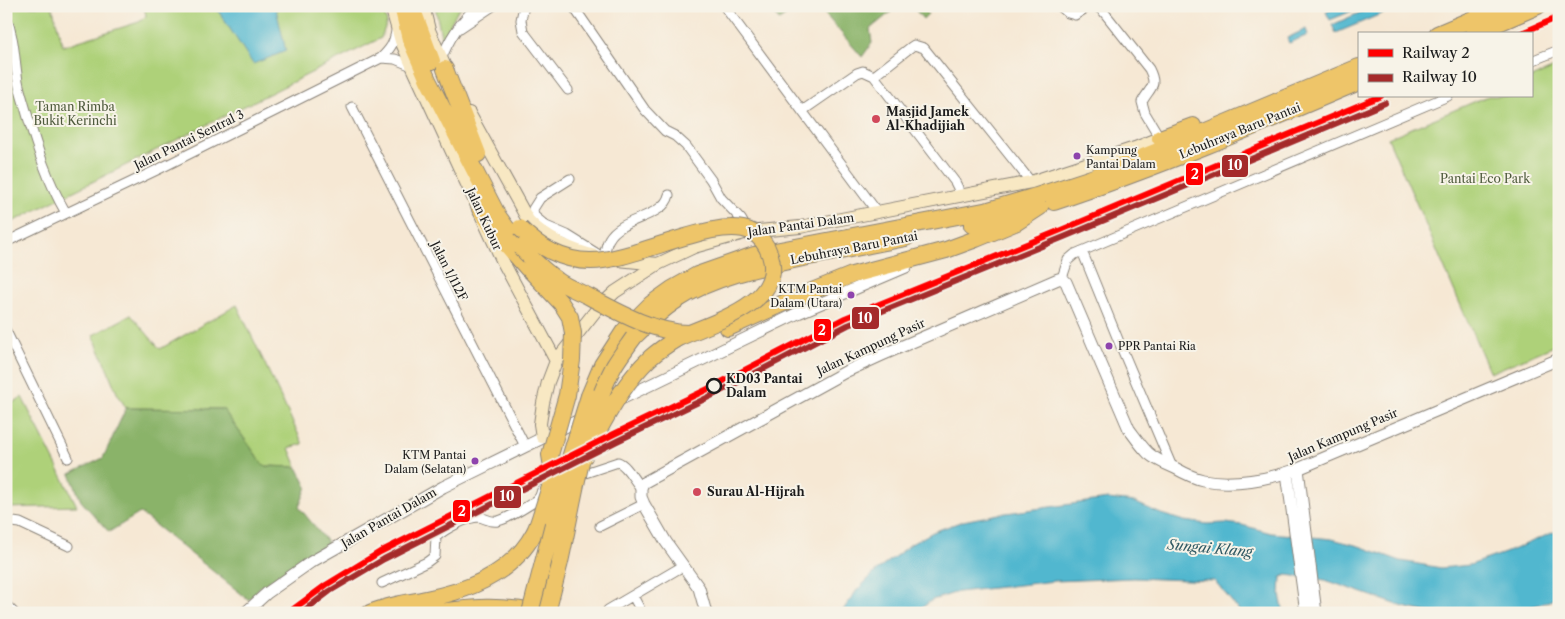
<svg xmlns="http://www.w3.org/2000/svg" width="1565" height="619" viewBox="0 0 1565 619" font-family="'Libre Caslon Text',serif">
	<style>
		.green { fill: #aed179; stroke: #65764a }
		.forest { fill: #8ab369; stroke: #536842 }
		.water { fill: #51b7cf; stroke: #366a76 }
		.lines { fill: none; stroke-linecap: round; stroke-linejoin: round }
		.minor-casing { stroke: #898278; stroke-width: 11 }
		.tertiary-casing { stroke: #898278; stroke-width: 13 }
		.secondary-casing { stroke: #898278; stroke-width: 14 }
		.motorway-casing { stroke: #898278; stroke-width: 18 }
		.minor { stroke: #fff; stroke-width: 9 }
		.tertiary { stroke: #fff; stroke-width: 11 }
		.secondary { stroke: #f8e8c3; stroke-width: 12 }
		.motorway { stroke: #eec569; stroke-width: 16 }
		.motorway-bridge-casing { stroke: #898278; stroke-width: 18; stroke-linecap: butt }
		.motorway-bridge { stroke: #eec569; stroke-width: 16 }
		.rail-1-casing { stroke: #f7f3e8; stroke-width: 10 }
		.rail-2-casing { stroke: #f7f3e8; stroke-width: 10 }
		.rail-1 { stroke: #f00; stroke-width: 6 }
		.rail-2 { stroke: #a52a2a; stroke-width: 6 }
		.poi-dot { fill: #d1495b; stroke: #f7f3e8; stroke-width: 2 }
		.bus-dot { fill: #8e44ad; stroke: #f7f3e8; stroke-width: 2 }
		.stop-dot { fill: #f7f3e8; stroke: #1c1c1c; stroke-width: 2.5 }
		.labels { text-anchor: middle; stroke-width: 4; stroke-linejoin: round; paint-order: stroke }
		.bus-label { font-size: 11px; fill: #1c1c1c; stroke: #f7f3e8; text-anchor: start }
		.park-label { font-size: 12px; fill: #4f5b3d; stroke: #f7f3e8 }
		.poi-label { font-size: 12px; font-weight: bold; fill: #1c1c1c; stroke: #f7f3e8; text-anchor: start }
		.street-label { font-size: 12px; fill: #1c1c1c; stroke: #f7f3e8 }
		.stop-label { font-size: 12px; font-weight: bold; fill: #1c1c1c; stroke: #f7f3e8; text-anchor: start }
		.water-label { font-size: 14px; font-style: italic; fill: #315a64; stroke: #f7f3e8 }
		.line-badge { stroke: #f7f3e8; stroke-width: 2 }
		.badge-label { font-size: 14px; text-anchor: middle; font-weight: bold; fill: #fff }
	</style>
	<rect width="100%" height="100%" fill="#f7f3e8"/>
	<filter id="ink" filterUnits="userSpaceOnUse"><feTurbulence type="fractalNoise" baseFrequency=".02" numOctaves="2"/><feDisplacementMap in="SourceGraphic" scale="10" xChannelSelector="R" yChannelSelector="G"/><feConvolveMatrix kernelMatrix="1 2 1 2 8 2 1 2 1" color-interpolation-filters="sRGB"/></filter>
	<filter id="wash" filterUnits="userSpaceOnUse"><feTurbulence type="fractalNoise" baseFrequency=".0096" numOctaves="4" result="noise"/><feDisplacementMap in="SourceGraphic" scale="20" xChannelSelector="R" yChannelSelector="G"/><feGaussianBlur stdDeviation="1.12" result="paint"/><feColorMatrix in="noise" values="0 0 0 0 0 0 0 0 0 0 0 0 0 0 0 0 0 1.4 0 .05"/><feComposite in="paint" operator="in"/></filter>
	<g filter="url(#wash)">
		<rect width="100%" height="100%" fill="#f6e8d4"/>
		<path class="green" d="M 6,6 L 52,6 L 63,46 L 139,22 L 146,16 L 144,6 L 215,6 L 254,64 L 276,9 L 273,6 L 382,6 L 387,22 L 381,38 L 6,225 Z
			M 435,6 L 463,6 L 457,11 L 442,41 Z
			M 1559,66 L 1559,344 L 1490,373 L 1388,138 L 1488,96 L 1531,96 L 1531,78 Z
			M 237,305 L 303,444 L 289,448 L 297,467 L 264,466 L 223,409 L 126,408 L 117,393 L 93,335 L 131,315 L 160,349 Z
			M 22,397 L 77,506 L 6,508 L 6,407 Z"/>
		<path class="forest" d="M 769,6 L 800,6 L 779,20 Z
			M 818,6 L 898,6 L 870,29 L 872,43 L 862,57 Z
			M 912,6 L 923,6 L 928,14 L 923,19 Z
			M 126,408 L 223,409 L 264,466 L 297,467 L 307,487 L 299,507 L 328,543 L 260,587 L 249,600 L 140,513 L 109,532 L 81,501 L 70,474 L 103,458 Z"/>
		<path class="water" d="M 215,6 L 273,6 L 276,9 L 286,51 L 253,64 Z
			M 1339,6 L 1364,6 L 1330,20 L 1326,12 Z
			M 1375,6 L 1391,6 L 1393,9 L 1336,33 L 1332,25 Z
			M 1306,29 L 1308,35 L 1289,43 L 1287,38 Z
			M 1108,499 L 1134,502 L 1161,514 L 1184,521 L 1207,524 L 1225,523 L 1242,525 L 1271,533 L 1332,539 L 1359,546 L 1401,561 L 1441,568 L 1470,565 L 1505,553 L 1559,530 L 1559,597 L 1549,601 L 1512,613 L 1431,613 L 1404,607 L 1325,580 L 1287,575 L 1281,577 L 1280,595 L 1284,613 L 1241,613 L 1215,581 L 1134,578 L 1054,581 L 958,592 L 932,600 L 915,613 L 841,613 L 857,590 L 874,573 L 911,544 L 933,532 L 963,521 L 999,514 Z"/>
	</g>
	<g filter="url(#ink)">
		<g class="lines">
			<defs>
				<path id="minor" d="M 524,6 L 521,20 L 523,31 L 568,90
					M 573,6 L 645,110 L 665,131 L 675,136 L 686,146 L 711,180 L 721,198 L 741,219 L 748,231
					M 724,6 L 878,213
					M 1060,6 L 1068,13 L 1075,15 L 1089,6
					M 1096,6 L 1103,11 L 1149,69 C 1158,87 1150,87 1142,102 L 1145,113 L 1160,138
					M 6,17 C 15,40 14,57 18,81 C 20,92 24,103 27,114 C 37,148 48,182 66,213
					M 460,28 L 493,6
					M 381,58 L 395,59 L 412,66
					M 441,60 C 449,38 460,22 477,6
					M 1531,61 L 1559,50
					M 874,76 L 911,47 L 914,45 L 924,48 L 1031,182
					M 352,107 L 525,446
					M 802,111 L 857,73 L 863,71 L 874,76 L 955,182 L 958,188 L 959,197
					M 570,179 L 540,198 L 533,209 L 534,216 L 546,226 L 567,235 L 604,258 C 605,252 606,244 609,239 C 621,217 664,218 669,195
					M 6,242 L 161,168 L 381,58 C 390,49 394,44 396,31
					M 1082,251 L 1119,342 L 1172,467
					M 1062,278 L 1068,260 L 1075,254 L 1448,96
					M 6,331 L 68,458
					M 576,476 L 618,462 C 627,465 634,481 641,488
					M 6,521 L 20,523 L 69,546
					M 600,526 L 644,504
					M 382,583 L 427,562 L 435,556 L 436,537 C 445,529 467,517 479,517 C 486,518 490,523 498,521 C 510,518 526,507 537,500 L 540,496 L 542,490
					M 633,596 L 642,613
					M 6,605 L 14,613
					M 608,610 L 683,566"/>
				<path id="tertiary" d="M 617,401 L 798,313 L 906,267
					M 1298,469 L 1316,613
					M 1287,473 L 1306,613
					M 245,613 L 267,593 L 311,562 L 341,545 L 443,487 L 585,417
					M 706,613 L 699,588 L 666,542 L 644,504 L 641,497 L 641,488 L 643,483 L 847,371 L 882,355 L 1058,279 L 1062,278 L 1066,282 L 1129,429 C 1135,437 1141,446 1148,453 C 1156,460 1166,464 1175,468 C 1184,473 1193,478 1203,480 C 1232,486 1270,479 1298,469 L 1559,359"/>
				<path id="secondary" d="M 391,6 L 401,41 L 416,74 L 502,260 L 556,361
					M 423,6 L 429,30 L 449,76
					M 469,113 L 528,220 C 545,238 572,251 596,256
					M 618,260 L 658,264
					M 542,437 L 540,424 L 543,403 L 548,382 L 556,361 L 597,309 L 615,292 L 658,264 L 694,247 L 748,232 L 800,227 L 1031,182 L 1135,148 L 1160,138"/>
				<path id="motorway" d="M 402,6 L 410,39 L 428,80 L 498,216 L 520,247
					M 414,13 L 432,61
					M 1437,34 L 1503,6
					M 1473,34 L 1538,6
					M 445,69 L 478,154
					M 1160,138 L 1193,126
					M 1054,202 C 1157,168 1258,125 1359,82
					M 480,209 L 498,235 L 528,269
					M 972,225 L 995,220 L 1023,212
					M 728,328 L 797,297 L 852,275 L 946,250 L 976,239 L 1017,222 L 1040,207
					M 634,337 C 647,324 661,310 677,300 C 714,276 765,266 808,257 C 841,251 874,244 906,238
					M 589,396 L 602,365 L 624,331 L 651,304 L 672,289 L 697,275 L 754,255 L 989,210 L 1036,196 L 1091,178 L 1168,147 L 1359,67
					M 370,613 C 387,605 407,603 426,599 C 468,591 512,574 534,533 C 537,528 539,521 541,515
					M 434,613 C 473,607 499,605 538,613
					M 547,613 L 560,562"/>
			</defs>
			<use href="#minor" class="minor-casing"/>
			<use href="#tertiary" class="tertiary-casing"/>
			<use href="#secondary" class="secondary-casing"/>
			<use href="#motorway" class="motorway-casing"/>
			<use href="#minor" class="minor"/>
			<use href="#tertiary" class="tertiary"/>
			<use href="#secondary" class="secondary"/>
			<use href="#motorway" class="motorway"/>
			<defs>
				<path id="motorway-bridge" d="M 520,228 C 538,247 563,261 590,261 C 633,262 718,214 752,232 C 761,237 767,246 770,255 C 786,304 710,323 678,338 C 668,344 659,350 650,358 C 620,386 603,424 583,458
					M 520,247 C 532,259 544,271 557,280 C 566,287 578,291 588,296 C 618,312 655,333 689,333
					M 529,269 L 561,303 L 570,317 L 573,333 L 572,360 L 567,395 L 550,455 L 553,473
					M 541,515 L 557,465
					M 560,562 C 574,499 584,423 614,366 C 620,356 627,347 634,337
					M 530,613 L 570,458 L 589,396"/>
			</defs>
			<use href="#motorway-bridge" class="motorway-bridge-casing"/>
			<use href="#motorway-bridge" class="motorway-bridge"/>
			<defs>
				<path id="rail-1" d="M 1519,34 L 1559,17
					M 288,613 L 326,585 L 380,552 L 614,434 L 710,388 L 845,318 L 1061,230 L 1381,96"/>
				<path id="rail-2" d="M 301,613 L 330,591 L 384,559 L 617,441 L 713,395 L 848,325 L 1064,237 L 1385,103"/>
			</defs>
			<use href="#rail-1" class="rail-1-casing"/>
			<use href="#rail-2" class="rail-2-casing"/>
			<use href="#rail-1" class="rail-1"/>
			<use href="#rail-2" class="rail-2"/>
		</g>
	</g>
	<g class="poi-dot">
		<circle cx="876" cy="119" r="5"/>
		<circle cx="697" cy="492" r="5"/>
	</g>
	<g class="bus-dot">
		<circle cx="1077" cy="156" r="4.5"/>
		<circle cx="851" cy="295" r="4.5"/>
		<circle cx="1109" cy="346" r="4.5"/>
		<circle cx="475" cy="461" r="4.5"/>
	</g>
	<circle class="stop-dot" cx="714" cy="386" r="7"/>
	<g class="labels">
		<g class="bus-label">
			<text x="1086" y="154">Kampung<tspan x="1086" dy="14">Pantai Dalam</tspan></text>
			<text x="842" y="293" text-anchor="end">KTM Pantai<tspan x="842" dy="14">Dalam (Utara)</tspan></text>
			<text x="1118" y="350">PPR Pantai Ria</text>
			<text x="466" y="459" text-anchor="end">KTM Pantai<tspan x="466" dy="14">Dalam (Selatan)</tspan></text>
		</g>
		<g class="park-label">
			<text x="75" y="111">Taman Rimba<tspan x="75" dy="14">Bukit Kerinchi</tspan></text>
			<text x="1485" y="183">Pantai Eco Park</text>
		</g>
		<g class="poi-label">
			<text x="886" y="116">Masjid Jamek<tspan x="886" dy="14">Al-Khadijiah</tspan></text>
			<text x="707" y="496">Surau Al-Hijrah</text>
		</g>
		<g class="street-label">
			<text transform="translate(1240 131) rotate(-22)" y="4">Lebuhraya Baru Pantai</text>
			<text transform="translate(189 140) rotate(-26)" y="4">Jalan Pantai Sentral 3</text>
			<text transform="translate(484 219) rotate(65)" y="4">Jalan Kubur</text>
			<text transform="translate(801 225) rotate(-8)" y="4">Jalan Pantai Dalam</text>
			<text transform="translate(854 248) rotate(-11)" y="4">Lebuhraya Baru Pantai</text>
			<text transform="translate(449 271) rotate(63)" y="4">Jalan 1/112F</text>
			<text transform="translate(871 347) rotate(-25)" y="4">Jalan Kampung Pasir</text>
			<text transform="translate(1343 435) rotate(-23)" y="4">Jalan Kampung Pasir</text>
			<text transform="translate(389 518) rotate(-30)" y="4">Jalan Pantai Dalam</text>
		</g>
		<g class="stop-label">
			<text x="726" y="383">KD03 Pantai<tspan x="726" dy="14">Dalam</tspan></text>
		</g>
		<g class="water-label">
			<text transform="translate(1210 548) rotate(5)" y="5">Sungai Klang</text>
		</g>
	</g>
	<g class="line-badge">
		<rect x="1221" y="154" width="28" height="24" rx="5" fill="#a52a2a"/>
		<rect x="1185" y="162" width="19" height="24" rx="5" fill="#f00"/>
		<rect x="851" y="306" width="29" height="24" rx="5" fill="#a52a2a"/>
		<rect x="813" y="318" width="19" height="24" rx="5" fill="#f00"/>
		<rect x="493" y="485" width="29" height="24" rx="5" fill="#a52a2a"/>
		<rect x="452" y="499" width="19" height="24" rx="5" fill="#f00"/>
	</g>
	<g class="badge-label">
		<text x="1235" y="170">10</text>
		<text x="1195" y="179">2</text>
		<text x="865" y="323">10</text>
		<text x="822" y="335">2</text>
		<text x="507" y="501">10</text>
		<text x="462" y="516">2</text>
	</g>
	<rect width="1565" height="619" fill="none" stroke="#f7f3e8" stroke-width="25"/>
	<rect x="1358" y="32" width="175" height="65" fill="#f7f3e8" stroke="#9f9d96"/>
	<rect x="1368" y="49" width="25" height="8" fill="#ff0000" stroke="#9f9d96"/>
	<text x="1402" y="58" font-size="15" fill="#1c1c1c">Railway 2</text>
	<rect x="1368" y="74" width="25" height="8" fill="#a52a2a" stroke="#9f9d96"/>
	<text x="1402" y="82" font-size="15" fill="#1c1c1c">Railway 10</text>
</svg>
